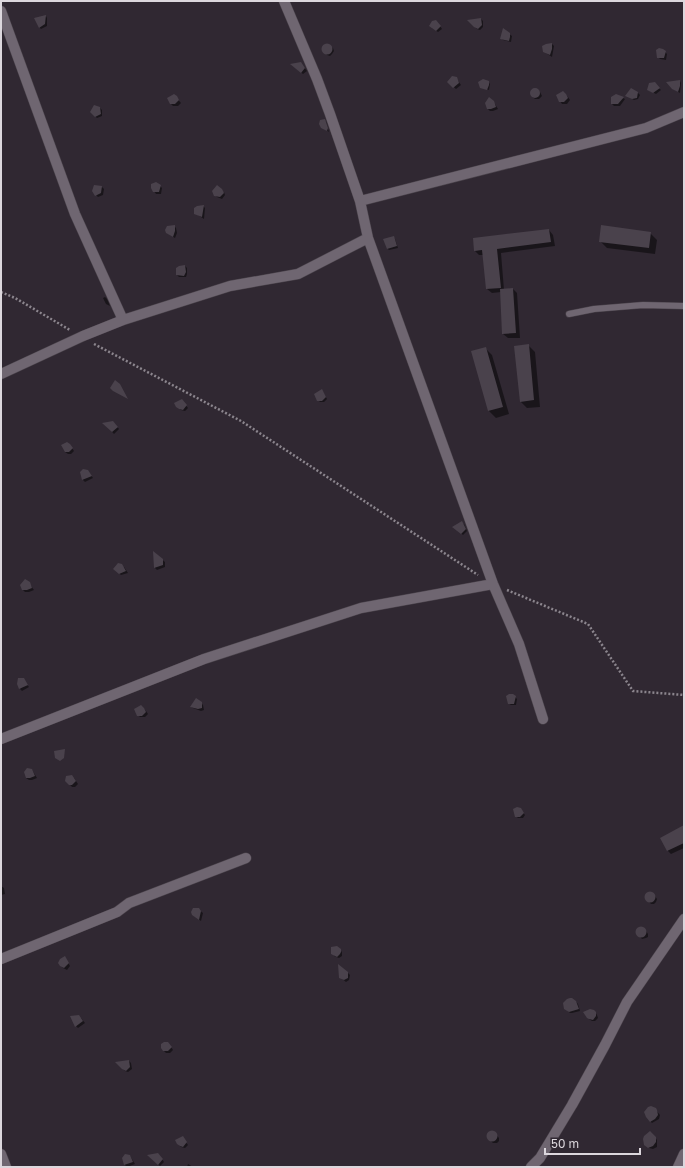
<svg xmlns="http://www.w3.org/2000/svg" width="685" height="1168" viewBox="0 0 685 1168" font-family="'Golos Text',sans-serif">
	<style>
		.shadow { fill: #0007 }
		.building { fill: #4a424c }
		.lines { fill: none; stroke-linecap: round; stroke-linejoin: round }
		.lane-casing { stroke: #4b444c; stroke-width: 7 }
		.street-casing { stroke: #4b444c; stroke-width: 11 }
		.path { stroke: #8b858d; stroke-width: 2.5; stroke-dasharray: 2 2; stroke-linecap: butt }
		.lane { stroke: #6f6671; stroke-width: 6 }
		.street { stroke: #6f6671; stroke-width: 10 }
	</style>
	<rect width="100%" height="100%" fill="#302832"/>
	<path class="shadow" d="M 46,16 L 47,18 L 47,26 L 41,29 L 39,27 Z
		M 481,19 L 483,21 L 483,27 L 480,30 L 477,29 L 469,21 Z
		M 438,23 L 442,29 L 438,32 L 432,28 Z
		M 509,34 L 512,36 L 511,42 L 503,40 L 501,38 Z
		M 327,44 L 333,48 L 334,51 L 332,54 L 330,56 L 327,55 L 323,48 L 324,45 Z
		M 552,44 L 554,46 L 552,57 L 546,53 L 546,45 Z
		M 663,50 L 667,54 L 666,60 L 660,59 L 658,57 Z
		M 301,63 L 307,71 L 303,74 L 292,65 Z
		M 456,78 L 461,85 L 456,89 L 448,82 Z
		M 680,81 L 681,83 L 680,93 L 673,89 Z
		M 488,82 L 490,84 L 489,90 L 481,87 Z
		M 654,83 L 661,90 L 656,94 L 648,90 Z
		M 532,89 L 538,90 L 540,92 L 542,96 L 539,99 L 535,99 L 533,97 L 531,92 Z
		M 563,93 L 568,97 L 570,100 L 567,104 L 562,104 L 560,101 Z
		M 638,93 L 640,95 L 638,99 L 634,100 L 627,96 Z
		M 174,95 L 181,103 L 178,106 L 173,106 L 171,104 Z
		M 623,98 L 625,99 L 620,106 L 614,106 L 612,104 Z
		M 489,99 L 495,104 L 498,109 L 493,111 L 490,111 L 487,108 Z
		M 100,108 L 102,110 L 102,116 L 97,118 L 91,112 Z
		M 324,120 L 326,122 L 329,132 L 323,128 Z
		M 160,186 L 162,188 L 161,194 L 156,194 L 154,191 Z
		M 102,187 L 104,189 L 103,195 L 98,197 L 96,195 Z
		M 224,192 L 225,195 L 222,199 L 217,197 L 215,195 Z
		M 203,206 L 205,208 L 204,219 L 195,213 Z
		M 174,226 L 176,228 L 177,233 L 175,238 L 167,233 Z
		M 549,230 L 553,235 L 555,246 L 501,253 L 504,290 L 513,289 L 517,293 L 520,338 L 508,338 L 503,334 L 501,292 L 492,293 L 487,289 L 484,255 L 479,255 L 475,251 Z
		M 650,233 L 657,240 L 655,254 L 607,248 L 600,241 Z
		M 393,237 L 395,239 L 398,248 L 389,250 L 387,248 Z
		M 185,266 L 187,268 L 187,274 L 186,277 L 179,277 L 177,275 Z
		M 105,297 L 107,299 L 110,306 L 106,304 L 103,298 Z
		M 528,345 L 535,352 L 540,407 L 527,408 L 520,401 Z
		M 485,348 L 492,355 L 509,414 L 496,418 L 489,411 Z
		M 323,392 L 327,399 L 324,402 L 320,402 L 318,400 Z
		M 184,403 L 188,408 L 185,411 L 181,410 L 178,408 Z
		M 104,423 L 115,424 L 119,429 L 114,434 Z
		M 72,448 L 74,451 L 71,454 L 68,454 L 65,452 Z
		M 88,471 L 93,478 L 85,482 L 83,480 L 81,473 Z
		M 1,513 L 2,519 L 1,522 Z
		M 464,524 L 467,531 L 463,535 L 454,527 Z
		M 154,553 L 165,562 L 165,567 L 157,570 L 155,568 Z
		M 124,567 L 128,573 L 121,575 L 115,569 Z
		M 25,580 L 31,586 L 34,590 L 29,592 L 25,592 L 23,590 Z
		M 25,682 L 29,687 L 22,691 L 20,689 Z
		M 513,695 L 517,699 L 516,705 L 511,705 L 508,703 Z
		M 201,703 L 203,705 L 204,710 L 201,711 L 193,708 L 191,707 Z
		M 141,706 L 146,711 L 148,714 L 145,717 L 140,717 L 138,715 Z
		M 32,770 L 37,778 L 32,780 L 29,780 L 26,778 Z
		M 74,778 L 78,784 L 75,787 L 72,787 L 66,780 Z
		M 522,811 L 525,815 L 523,818 L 518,818 L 516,816 Z
		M 684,832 L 684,848 L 671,854 L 668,851 L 661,838 Z
		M 1,886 L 4,888 L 5,894 L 1,895 Z
		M 649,893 L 653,893 L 657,899 L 656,902 L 654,904 L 651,904 L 646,898 L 646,895 Z
		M 198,909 L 203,913 L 201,921 L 194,916 Z
		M 640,928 L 644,928 L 648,934 L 648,937 L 646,938 L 642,939 L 637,933 L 637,930 Z
		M 337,947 L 342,952 L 342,956 L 339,958 L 334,956 Z
		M 65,957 L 70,966 L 67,970 L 63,968 L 59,963 Z
		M 348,973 L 350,975 L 349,980 L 346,982 L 340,977 Z
		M 576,1002 L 578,1004 L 580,1011 L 572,1013 L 570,1013 L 567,1010 Z
		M 595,1012 L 597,1015 L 598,1018 L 595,1021 L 592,1021 L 589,1019 Z
		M 81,1018 L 85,1023 L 78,1028 L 76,1026 Z
		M 170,1045 L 173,1050 L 170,1053 L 166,1053 L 164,1051 Z
		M 129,1061 L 131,1063 L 132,1069 L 128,1072 L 125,1071 L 117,1063 Z
		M 655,1109 L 660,1115 L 659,1119 L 652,1123 L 650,1121 Z
		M 491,1132 L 495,1133 L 499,1138 L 499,1141 L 497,1143 L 493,1143 L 488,1138 L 488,1134 Z
		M 650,1132 L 657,1140 L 657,1147 L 653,1149 L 649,1148 L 647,1146 Z
		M 184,1140 L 188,1145 L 185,1148 L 181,1147 L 179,1145 Z
		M 130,1156 L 135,1164 L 127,1167 L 125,1165 L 123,1158 Z
		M 149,1156 L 160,1156 L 164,1162 L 160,1166 Z
		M 188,1164 L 193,1167 L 187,1167 Z"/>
	<path class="building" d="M 46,15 L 45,24 L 39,28 L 34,18 Z
		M 481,18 L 482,25 L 478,29 L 474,27 L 467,20 Z
		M 436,20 L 441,26 L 436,31 L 429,26 L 432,21 Z
		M 503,28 L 510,33 L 510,37 L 509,41 L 500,39 Z
		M 552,43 L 552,49 L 550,55 L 543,52 L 542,46 L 546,44 Z
		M321.5 49a5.5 5.5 0 1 1 11 0a5.5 5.5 0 1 1-11 0Z
		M 659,48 L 663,49 L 666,51 L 664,58 L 657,58 L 656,50 Z
		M 301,62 L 305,68 L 301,73 L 290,64 Z
		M 452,76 L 457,77 L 459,83 L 453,88 L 447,82 Z
		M 483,79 L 489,81 L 489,85 L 487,90 L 480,88 L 478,82 Z
		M 680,80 L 680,86 L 678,92 L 672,89 L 666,82 Z
		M 655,82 L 660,88 L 653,93 L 647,90 L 649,83 Z
		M530 93a5 5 0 1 1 10 0a5 5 0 1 1-10 0Z
		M 631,88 L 638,92 L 637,98 L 632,99 L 625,96 Z
		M 563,91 L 566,94 L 568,98 L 564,102 L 559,102 L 556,95 Z
		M 174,94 L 177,96 L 179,100 L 175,104 L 170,104 L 167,98 Z
		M 616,94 L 624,97 L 618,104 L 611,104 L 611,97 Z
		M 489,97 L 494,101 L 496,107 L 491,109 L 487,109 L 485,103 Z
		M 94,105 L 100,107 L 101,114 L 95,117 L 90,112 Z
		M 325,119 L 328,128 L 327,131 L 321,128 L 319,124 L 320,120 Z
		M 156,182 L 161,185 L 159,192 L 153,192 L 151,188 L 151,184 Z
		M 94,185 L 102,186 L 101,193 L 95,196 L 92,191 Z
		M 217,185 L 222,189 L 224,193 L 220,197 L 214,196 L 212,191 Z
		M 204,205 L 202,217 L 194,214 L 194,208 L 197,206 Z
		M 175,225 L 175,231 L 173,237 L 166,233 L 165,230 L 167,226 Z
		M 601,225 L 651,232 L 649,248 L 599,242 Z
		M 549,229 L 551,242 L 497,249 L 501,288 L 486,289 L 482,250 L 474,251 L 473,238 Z
		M 394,236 L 397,246 L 387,249 L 383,239 Z
		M 185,265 L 186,272 L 184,276 L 176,275 L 176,268 L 179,266 Z
		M 513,288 L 516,333 L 502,334 L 500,289 Z
		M 529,344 L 534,400 L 520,402 L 514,346 Z
		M 486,347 L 503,407 L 488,411 L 471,351 Z
		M 115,380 L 120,384 L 128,399 L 113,391 L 110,388 Z
		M 322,389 L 326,397 L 322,401 L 317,401 L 314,394 Z
		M 182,399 L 187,405 L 183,410 L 179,409 L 176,407 L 174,403 Z
		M 113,421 L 118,427 L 112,432 L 102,423 Z
		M 67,442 L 70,444 L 73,448 L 69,452 L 65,452 L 61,445 Z
		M 83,469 L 88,470 L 92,476 L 82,480 L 80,472 Z
		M 462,521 L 466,529 L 461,534 L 452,527 Z
		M 153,551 L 163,559 L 163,565 L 154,568 Z
		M 118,563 L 122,564 L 126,571 L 119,574 L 113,569 Z
		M 25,579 L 30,582 L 32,588 L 27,590 L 22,590 L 20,585 Z
		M 18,678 L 24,678 L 28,685 L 19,689 L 17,684 Z
		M 509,694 L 513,694 L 516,696 L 514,704 L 508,704 L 506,696 Z
		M 196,698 L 202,702 L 202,708 L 198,709 L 190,707 Z
		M 141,705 L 144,708 L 146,712 L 142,716 L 137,716 L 134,709 Z
		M 65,749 L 64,758 L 60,761 L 55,758 L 54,751 Z
		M 27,768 L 32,769 L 35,776 L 30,778 L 26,778 L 24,772 Z
		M 72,775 L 76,781 L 72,785 L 69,785 L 65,781 L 66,776 Z
		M 517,807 L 521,808 L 524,813 L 520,817 L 515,817 L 513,809 Z
		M 684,825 L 684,843 L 667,851 L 660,838 Z
		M644.5 897a5.5 5.5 0 1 1 11 0a5.5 5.5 0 1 1-11 0Z
		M 193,908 L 199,908 L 201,911 L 199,920 L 192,915 L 191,912 Z
		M635.5 932a5.5 5.5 0 1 1 11 0a5.5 5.5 0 1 1-11 0Z
		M 337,946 L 341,949 L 341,952 L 340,954 L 337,957 L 331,954 L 331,947 Z
		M 65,956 L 69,963 L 64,968 L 60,966 L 58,963 L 60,959 Z
		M 338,964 L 348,972 L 348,978 L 344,980 L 339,978 Z
		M 570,998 L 572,998 L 576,1001 L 579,1009 L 569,1012 L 564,1009 L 563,1003 L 567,999 Z
		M 590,1009 L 594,1010 L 596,1012 L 596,1016 L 593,1020 L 589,1019 L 587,1018 L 583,1012 Z
		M 79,1015 L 83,1021 L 75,1027 L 70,1016 Z
		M 164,1042 L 168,1042 L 172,1047 L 168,1051 L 163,1051 L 161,1048 L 161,1044 Z
		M 129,1060 L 130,1067 L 126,1071 L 122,1069 L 115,1062 Z
		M 651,1106 L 656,1108 L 657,1110 L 658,1115 L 655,1119 L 650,1122 L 646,1117 L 644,1112 L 648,1107 Z
		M486.5 1136a5.5 5.5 0 1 1 11 0a5.5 5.5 0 1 1-11 0Z
		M 650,1131 L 656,1137 L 656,1142 L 653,1146 L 648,1148 L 644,1145 L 643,1139 L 644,1136 Z
		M 183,1136 L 187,1142 L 183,1147 L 180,1146 L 177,1144 L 175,1140 Z
		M 158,1153 L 163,1159 L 158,1165 L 147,1155 Z
		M 125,1154 L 130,1155 L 133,1162 L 124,1165 L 122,1158 Z"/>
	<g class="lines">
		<defs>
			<path id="lane" d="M 569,314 L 594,309 L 643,305 L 684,306"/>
			<path id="street" d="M 284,1 L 317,79 L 330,114 L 360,201 L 368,238 L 493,584 L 519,644 L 543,719
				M 1,11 L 75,214 L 123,320
				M 360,201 L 646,128 L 684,112
				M 1,374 L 83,336 L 123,320 L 230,286 L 298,274 L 368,238
				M 1,739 L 204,659 L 361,608 L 493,584
				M 1,959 L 117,912 L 129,903 L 246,858
				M 1,1154 L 6,1167
				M 531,1167 L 540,1158 L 572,1105 L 605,1045 L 627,1002 L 684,919
				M 678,1167 L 684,1154"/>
		</defs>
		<use href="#lane" class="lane-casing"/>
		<use href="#street" class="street-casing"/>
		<path class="path" d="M 1,292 L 15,298 L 70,330
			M 94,344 L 241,421 L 478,575
			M 507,590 L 588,624 L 633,691 L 684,695"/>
		<use href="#lane" class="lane"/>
		<use href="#street" class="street"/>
	</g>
	<rect width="685" height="1168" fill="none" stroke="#dcd7dd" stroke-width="4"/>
	<path d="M545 1148v6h95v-6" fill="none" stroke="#dcd7dd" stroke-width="2"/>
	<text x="551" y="1148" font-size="12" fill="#dcd7dd" stroke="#302832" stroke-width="3" paint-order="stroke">50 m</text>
</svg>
